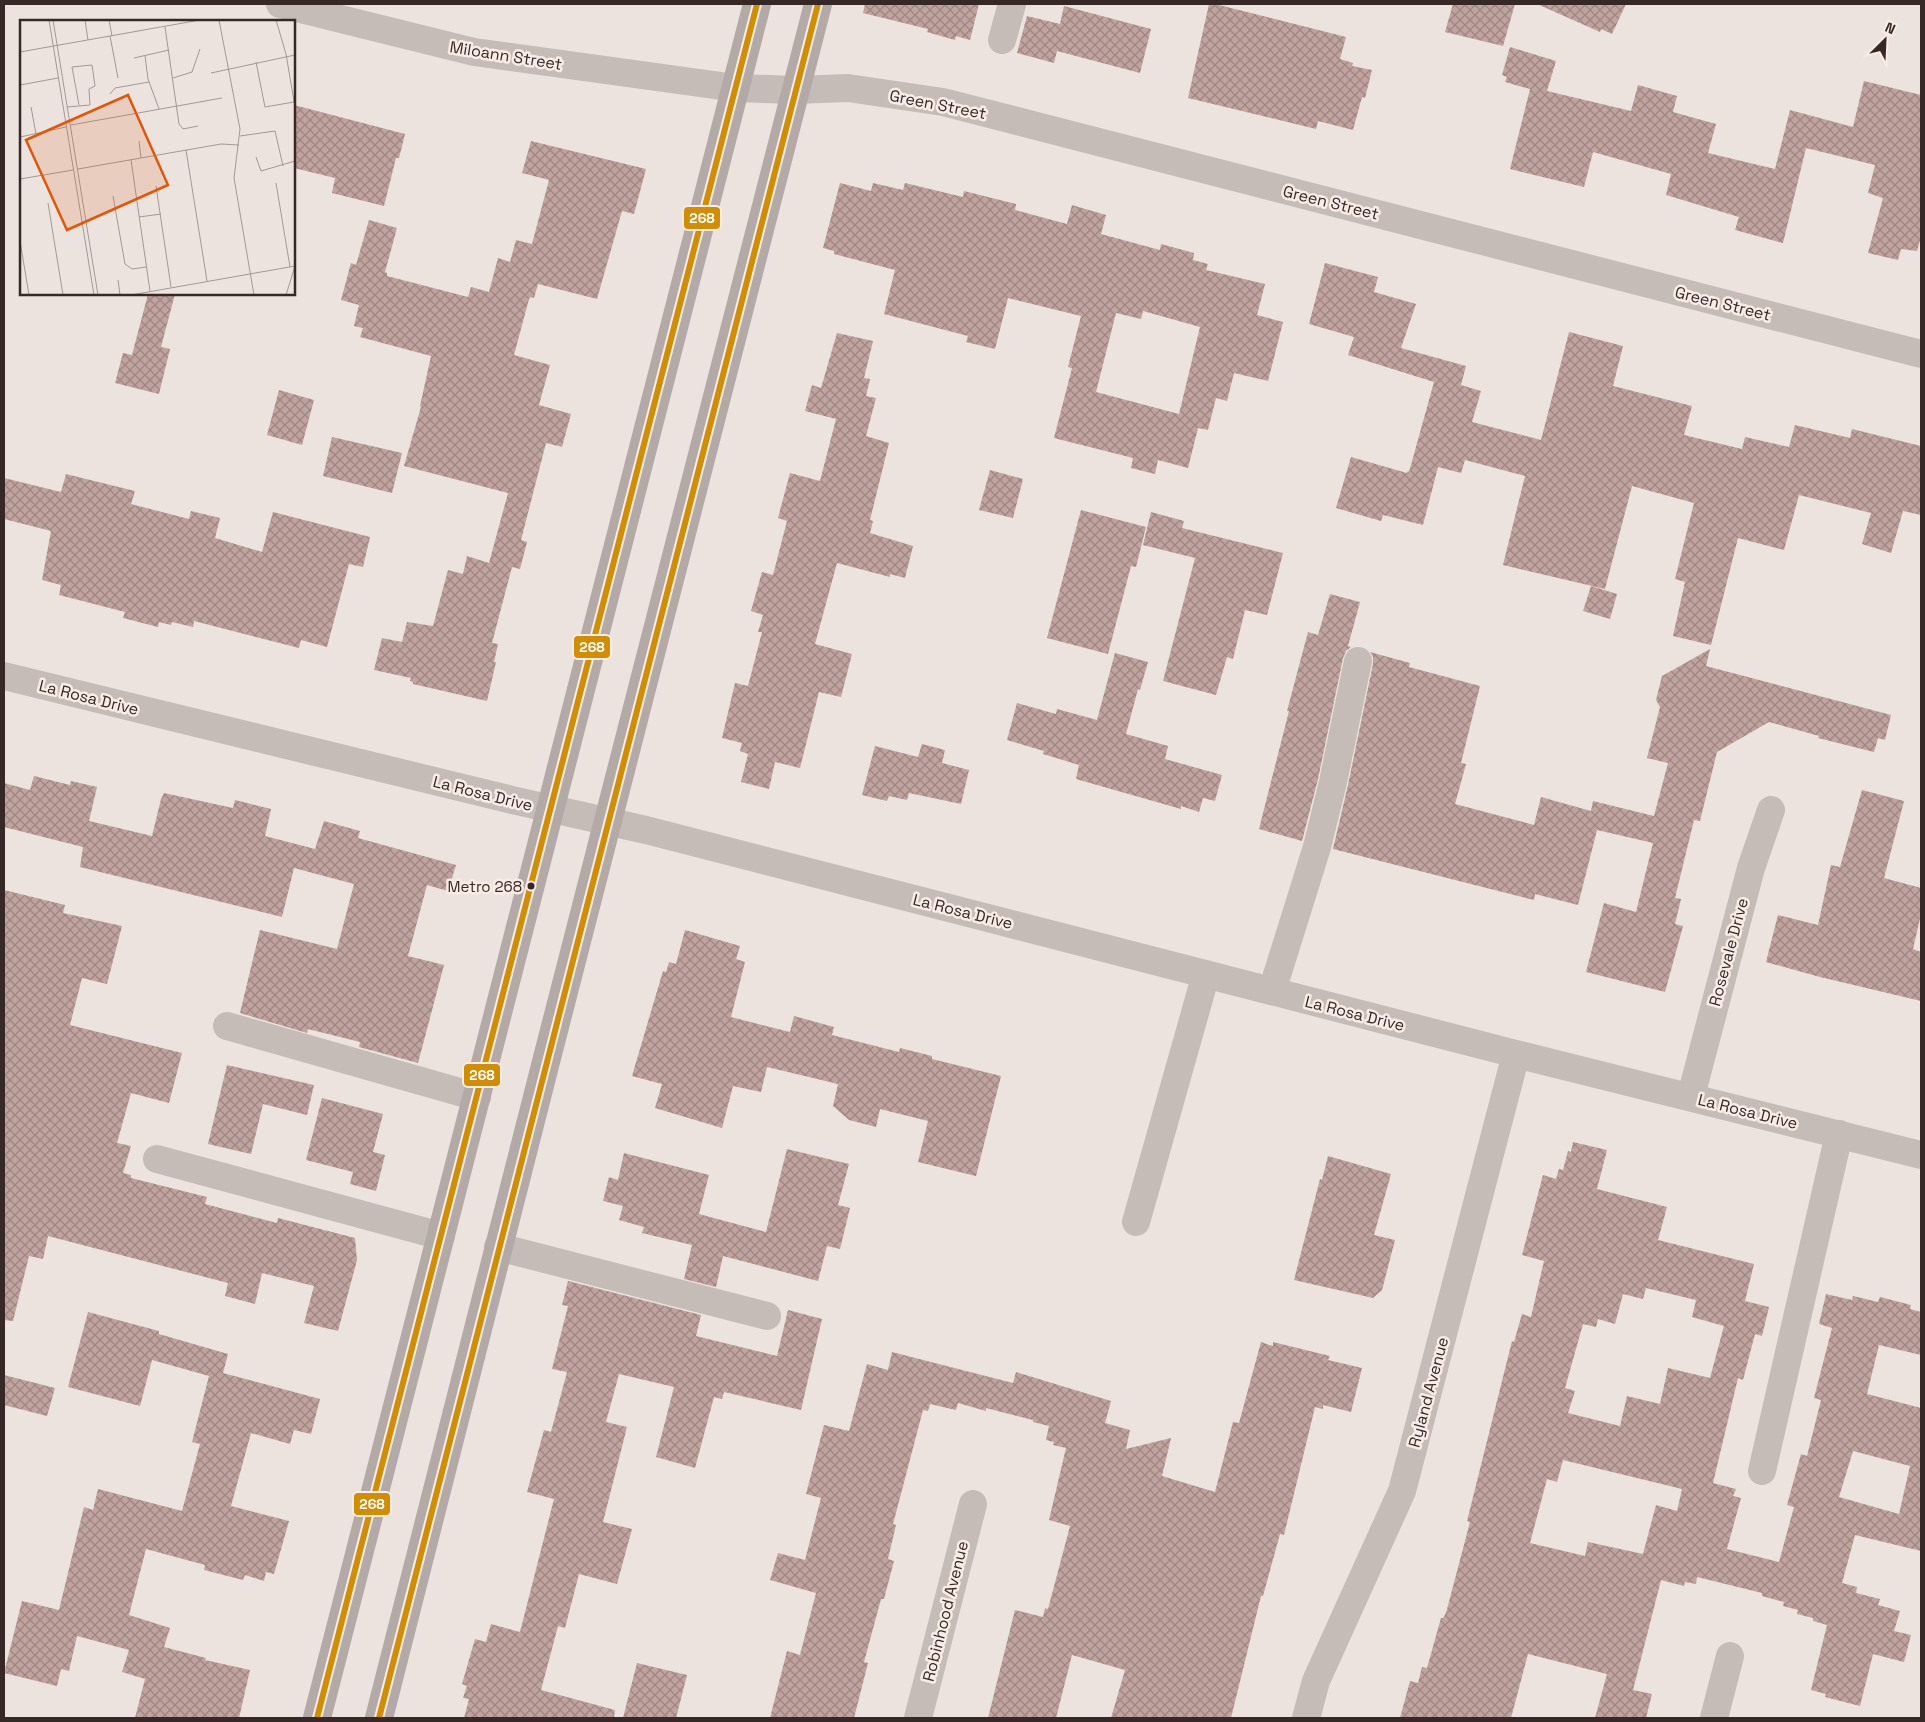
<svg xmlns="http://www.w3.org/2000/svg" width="1925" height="1722" viewBox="0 0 1925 1722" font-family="'Space Grotesk',sans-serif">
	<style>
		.building { fill: url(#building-cross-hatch); fill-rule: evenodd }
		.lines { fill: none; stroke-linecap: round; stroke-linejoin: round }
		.minor { stroke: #c5bbb7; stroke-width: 28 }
		.major { stroke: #b3a9a7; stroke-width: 28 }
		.bus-1-casing { stroke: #f9ece5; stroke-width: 10 }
		.bus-1 { stroke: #d08d08; stroke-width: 6 }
		.bus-dot { fill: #352826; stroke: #f9ece5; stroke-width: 2 }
		.labels { text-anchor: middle; stroke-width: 5; stroke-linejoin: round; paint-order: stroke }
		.bus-label { font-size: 15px; fill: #352826; stroke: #f9ece5; text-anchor: end }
		.street-label { font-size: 16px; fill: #352826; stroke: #f9ece5 }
		.inset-road { fill: none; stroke: #a39894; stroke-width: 1 }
		.view { fill: #df570d; fill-opacity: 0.15; stroke: #df570d; stroke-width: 2.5 }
		.inset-edge { fill: none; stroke: #352826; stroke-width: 2.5 }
		.line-badge { stroke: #f9ece5; stroke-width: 2 }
		.badge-label { font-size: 14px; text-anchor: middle; font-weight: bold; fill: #fff }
	</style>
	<defs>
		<pattern id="building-cross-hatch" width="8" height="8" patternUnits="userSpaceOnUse" patternTransform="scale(1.25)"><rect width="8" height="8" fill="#c0a39f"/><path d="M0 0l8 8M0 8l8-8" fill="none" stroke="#9d8581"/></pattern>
	</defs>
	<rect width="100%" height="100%" fill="#ece3de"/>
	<path class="building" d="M 865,4 L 979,4 L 970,40 L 956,36 L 955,40 L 927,32 L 928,29 L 863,13 Z
		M 1209,4 L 1215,4 L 1346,37 L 1340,59 L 1353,63 L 1352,66 L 1372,70 L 1365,98 L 1362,97 L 1353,130 L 1318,121 L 1316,129 L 1188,98 Z
		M 1453,4 L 1515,4 L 1503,46 L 1445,32 Z
		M 1537,4 L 1626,4 L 1612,34 L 1601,29 L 1600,32 Z
		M 1064,6 L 1151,29 L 1140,73 L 1057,51 L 1054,63 L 1017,53 L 1027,16 L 1060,24 Z
		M 1510,47 L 1556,61 L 1547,91 L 1631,111 L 1638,85 L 1677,96 L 1673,112 L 1716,124 L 1708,153 L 1775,169 L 1790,110 L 1853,127 L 1864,81 L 1921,95 L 1921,237 L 1917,251 L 1901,249 L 1898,260 L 1868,253 L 1883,198 L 1868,193 L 1875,165 L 1806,148 L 1783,243 L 1735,230 L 1739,217 L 1666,195 L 1671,174 L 1593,152 L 1584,187 L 1510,169 L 1530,89 L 1505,82 L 1507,77 L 1502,75 Z
		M 294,105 L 405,134 L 399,158 L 396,158 L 384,206 L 332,193 L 335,178 L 294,168 Z
		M 531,141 L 646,169 L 634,214 L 622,211 L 597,299 L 538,284 L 534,298 L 531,297 L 529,299 L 514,355 L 550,365 L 539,405 L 571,414 L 562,447 L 546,443 L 521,540 L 527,542 L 520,569 L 512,567 L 492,643 L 498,644 L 494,662 L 496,662 L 487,701 L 413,684 L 413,682 L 410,681 L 411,678 L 374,670 L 382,638 L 402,642 L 407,622 L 433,626 L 448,570 L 463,574 L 467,556 L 489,563 L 508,493 L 404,466 L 421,407 L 420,406 L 431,356 L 360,337 L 363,328 L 354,326 L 359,305 L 341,300 L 351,263 L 356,265 L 369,220 L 397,228 L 385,272 L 387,273 L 387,276 L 468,297 L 471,287 L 489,292 L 498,258 L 510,262 L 516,240 L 532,244 L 549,180 L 522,173 Z
		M 840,183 L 871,191 L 873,183 L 903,190 L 905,183 L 963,197 L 964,191 L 1016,204 L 1015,210 L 1067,224 L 1072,205 L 1106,215 L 1101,234 L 1160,250 L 1161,244 L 1194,253 L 1193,260 L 1208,264 L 1206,270 L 1265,284 L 1257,315 L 1283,322 L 1268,381 L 1234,373 L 1227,401 L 1216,398 L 1208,430 L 1198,428 L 1188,468 L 1158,460 L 1155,474 L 1131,468 L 1133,458 L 1054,438 L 1072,368 L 1068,367 L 1081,316 L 1008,298 L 995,349 L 966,342 L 968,336 L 884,314 L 895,270 L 834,254 L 834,251 L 823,248 ZM 1143,311 L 1200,327 L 1179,414 L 1096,392 L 1116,313 L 1141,319 Z
		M 1325,263 L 1378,277 L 1374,292 L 1416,304 L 1401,348 L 1466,366 L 1461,385 L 1481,391 L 1472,422 L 1541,440 L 1569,332 L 1623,346 L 1613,386 L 1692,406 L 1684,435 L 1742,449 L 1745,437 L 1789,447 L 1795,425 L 1850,438 L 1852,429 L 1921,446 L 1921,515 L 1903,511 L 1891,553 L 1862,544 L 1871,513 L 1799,495 L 1784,550 L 1738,538 L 1711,645 L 1673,636 L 1685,582 L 1675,579 L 1694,503 L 1632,486 L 1605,589 L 1503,565 L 1525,476 L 1465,460 L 1461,473 L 1438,467 L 1423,525 L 1383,515 L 1381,521 L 1336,508 L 1351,457 L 1407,473 L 1408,471 L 1409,472 L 1434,382 L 1348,355 L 1354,337 L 1309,324 Z
		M 148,294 L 175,294 L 161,347 L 170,349 L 159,394 L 115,383 L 123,353 L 132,355 Z
		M 837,333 L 873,341 L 864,378 L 870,379 L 866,396 L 876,398 L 866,436 L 889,443 L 870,520 L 873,521 L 870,533 L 913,546 L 905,578 L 890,574 L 890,577 L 837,563 L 815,644 L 852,654 L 841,697 L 819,692 L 800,768 L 775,762 L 769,789 L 741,782 L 748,754 L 740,751 L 742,743 L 722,738 L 735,683 L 748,686 L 762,632 L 758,632 L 763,615 L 751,611 L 762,572 L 773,575 L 787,521 L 778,518 L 790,473 L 820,481 L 836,419 L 805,411 L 812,385 L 821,388 Z
		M 279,390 L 314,400 L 302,445 L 267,435 Z
		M 332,437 L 402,453 L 392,493 L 323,476 Z
		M 990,470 L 1023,479 L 1013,518 L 979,510 Z
		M 66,474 L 135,491 L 131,504 L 189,519 L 191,511 L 220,518 L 215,538 L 262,552 L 273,512 L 370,537 L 363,567 L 349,564 L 327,647 L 301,640 L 299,648 L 194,621 L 193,627 L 172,622 L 171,625 L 159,622 L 158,627 L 123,618 L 125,612 L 59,595 L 61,585 L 42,580 L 51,531 L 4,519 L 4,478 L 61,492 Z
		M 1081,510 L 1146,527 L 1136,567 L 1131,566 L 1108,654 L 1047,638 Z
		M 1151,512 L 1184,521 L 1182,528 L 1283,553 L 1267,615 L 1245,610 L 1233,659 L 1227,657 L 1216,695 L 1163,681 L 1195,558 L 1143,545 Z
		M 1591,586 L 1617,594 L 1610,619 L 1583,611 Z
		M 1330,594 L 1360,602 L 1348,646 L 1351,647 L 1346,651 L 1343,658 L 1318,779 L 1302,841 L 1259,829 L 1289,711 L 1287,711 L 1308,632 L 1318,635 Z
		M 1710,649 L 1706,666 L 1891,715 L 1885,740 L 1878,738 L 1874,752 L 1818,738 L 1819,736 L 1769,722 L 1717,752 L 1700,821 L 1694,820 L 1675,898 L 1681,899 L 1675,924 L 1683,926 L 1665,992 L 1586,972 L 1604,903 L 1636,912 L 1653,843 L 1597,830 L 1578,905 L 1535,894 L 1534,900 L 1333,849 L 1348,785 L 1373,664 L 1373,657 L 1370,652 L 1410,663 L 1409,667 L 1480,686 L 1461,763 L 1466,764 L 1455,804 L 1534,825 L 1541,797 L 1591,811 L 1593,801 L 1654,816 L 1668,763 L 1647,758 L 1660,707 L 1656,700 L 1662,676 Z
		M 1115,653 L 1148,662 L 1140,690 L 1138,689 L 1126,734 L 1168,746 L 1165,759 L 1222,775 L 1215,801 L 1203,798 L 1199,812 L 1181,806 L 1181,809 L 1076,779 L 1079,765 L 1043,754 L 1044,751 L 1007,740 L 1017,703 L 1056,714 L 1057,709 L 1097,720 Z
		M 922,744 L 945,750 L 942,763 L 969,770 L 961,804 L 909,793 L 907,800 L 889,796 L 887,801 L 862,795 L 875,746 L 918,757 Z
		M 34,776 L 70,785 L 71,781 L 97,787 L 89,821 L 152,836 L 161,799 L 164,793 L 233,808 L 235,800 L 271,809 L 265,836 L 315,849 L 324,821 L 360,831 L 358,838 L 456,865 L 448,891 L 427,885 L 408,956 L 444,965 L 418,1063 L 359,1047 L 360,1042 L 308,1029 L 307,1033 L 240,1013 L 260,930 L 337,949 L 354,884 L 294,868 L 282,917 L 80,867 L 83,847 L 4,827 L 4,783 L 30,790 Z
		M 1862,790 L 1904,801 L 1884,878 L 1921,888 L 1921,914 L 1913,949 L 1921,952 L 1921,1001 L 1820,977 L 1766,962 L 1778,915 L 1818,925 L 1831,865 L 1840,867 Z
		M 4,890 L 65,905 L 63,913 L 122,926 L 107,984 L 82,978 L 70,1025 L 182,1053 L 169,1103 L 131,1093 L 117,1143 L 131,1146 L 123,1173 L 131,1175 L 131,1178 L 207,1197 L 205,1204 L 277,1223 L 278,1218 L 355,1238 L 357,1260 L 338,1331 L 304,1323 L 314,1286 L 262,1273 L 255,1304 L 225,1296 L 228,1283 L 48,1236 L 43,1259 L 29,1256 L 13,1321 L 4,1320 Z
		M 685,930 L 740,946 L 736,959 L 745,962 L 731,1017 L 790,1032 L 794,1016 L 834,1027 L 832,1035 L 899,1052 L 900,1048 L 932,1056 L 932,1059 L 1001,1076 L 976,1176 L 918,1162 L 928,1121 L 880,1109 L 876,1127 L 849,1120 L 833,1106 L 838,1084 L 767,1067 L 761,1092 L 733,1086 L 722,1128 L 655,1108 L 662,1084 L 632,1076 L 663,971 L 666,972 L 669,962 L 676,964 Z
		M 227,1065 L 314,1085 L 307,1115 L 263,1104 L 251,1154 L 208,1144 Z
		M 322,1098 L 383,1114 L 373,1152 L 385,1155 L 376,1191 L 350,1184 L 353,1172 L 306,1160 Z
		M 1573,1142 L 1607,1150 L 1597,1189 L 1667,1207 L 1658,1240 L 1754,1264 L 1745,1301 L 1769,1307 L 1762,1336 L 1755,1334 L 1743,1380 L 1738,1378 L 1713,1483 L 1736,1489 L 1733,1496 L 1741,1498 L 1727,1549 L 1779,1562 L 1794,1507 L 1787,1505 L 1801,1454 L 1807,1456 L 1821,1400 L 1814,1398 L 1832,1328 L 1819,1324 L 1826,1294 L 1852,1300 L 1853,1296 L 1878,1302 L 1880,1297 L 1911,1305 L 1910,1309 L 1921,1312 L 1921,1355 L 1879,1345 L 1867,1394 L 1921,1408 L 1921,1551 L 1855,1535 L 1842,1583 L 1857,1587 L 1856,1593 L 1880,1599 L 1878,1605 L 1900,1611 L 1894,1631 L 1911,1635 L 1904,1662 L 1873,1654 L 1860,1706 L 1825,1697 L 1826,1694 L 1811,1690 L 1827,1625 L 1813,1621 L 1813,1618 L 1797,1614 L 1798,1610 L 1783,1606 L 1784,1602 L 1762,1596 L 1762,1593 L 1697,1577 L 1696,1584 L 1685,1582 L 1684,1586 L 1661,1580 L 1633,1690 L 1652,1694 L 1646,1718 L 1595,1718 L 1607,1674 L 1528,1654 L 1511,1718 L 1400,1718 L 1410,1681 L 1418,1683 L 1422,1667 L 1427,1668 L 1441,1618 L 1443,1618 L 1446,1613 L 1470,1522 L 1467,1521 L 1512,1341 L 1514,1342 L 1522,1314 L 1531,1317 L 1544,1261 L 1522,1255 L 1543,1175 L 1556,1179 L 1559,1169 L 1563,1170 L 1568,1151 L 1571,1152 ZM 1646,1288 L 1696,1300 L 1692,1317 L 1724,1326 L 1710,1378 L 1668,1368 L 1660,1404 L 1627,1396 L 1620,1426 L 1568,1413 L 1575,1391 L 1565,1388 L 1583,1324 L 1596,1327 L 1598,1319 L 1615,1324 L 1623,1294 L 1643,1299 ZM 1853,1451 L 1910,1466 L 1899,1514 L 1839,1497 ZM 1563,1460 L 1682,1489 L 1677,1511 L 1656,1505 L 1643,1554 L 1588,1542 L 1585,1556 L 1530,1543 L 1547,1479 L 1557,1482 Z
		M 787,1149 L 849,1164 L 838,1205 L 850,1208 L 840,1249 L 827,1246 L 818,1281 L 723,1256 L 716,1287 L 684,1279 L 692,1245 L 642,1233 L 644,1227 L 619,1220 L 623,1206 L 603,1201 L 609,1177 L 618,1180 L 624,1153 L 709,1175 L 699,1214 L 766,1232 Z
		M 1328,1156 L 1391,1174 L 1374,1235 L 1395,1240 L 1382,1290 L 1373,1298 L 1294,1280 L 1320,1179 L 1322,1180 Z
		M 568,1281 L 701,1315 L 696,1336 L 777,1356 L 788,1310 L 822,1319 L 801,1410 L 724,1392 L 722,1399 L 714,1397 L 695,1468 L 656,1457 L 674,1387 L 619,1374 L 606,1422 L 627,1427 L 603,1522 L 632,1529 L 617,1584 L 579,1574 L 565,1628 L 558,1626 L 541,1690 L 615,1710 L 614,1718 L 464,1718 L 469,1699 L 463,1698 L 467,1686 L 462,1684 L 475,1639 L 486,1642 L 491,1624 L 520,1632 L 554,1499 L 527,1492 L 544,1430 L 551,1432 L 567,1372 L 552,1369 L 568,1306 L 562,1305 Z
		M 88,1312 L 159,1331 L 159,1334 L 228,1354 L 223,1373 L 320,1399 L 311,1434 L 294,1430 L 290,1444 L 251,1433 L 231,1506 L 289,1521 L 274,1574 L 266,1572 L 264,1581 L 245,1575 L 243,1580 L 204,1570 L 205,1565 L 146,1549 L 129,1615 L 170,1628 L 164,1647 L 206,1658 L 205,1660 L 250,1670 L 239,1718 L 135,1718 L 145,1679 L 122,1672 L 129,1650 L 77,1636 L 69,1671 L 61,1669 L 57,1686 L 4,1673 L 22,1601 L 59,1610 L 84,1507 L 93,1510 L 98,1489 L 182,1511 L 200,1444 L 192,1442 L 209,1376 L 152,1360 L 140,1406 L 68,1387 Z
		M 1261,1342 L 1273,1346 L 1273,1342 L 1330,1356 L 1328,1360 L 1362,1368 L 1351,1412 L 1323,1405 L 1323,1409 L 1315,1407 L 1284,1535 L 1280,1534 L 1263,1596 L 1261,1596 L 1231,1718 L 1111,1718 L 1125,1670 L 1072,1655 L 1056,1718 L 988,1718 L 1015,1610 L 1043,1617 L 1045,1608 L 1048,1609 L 1070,1526 L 1049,1520 L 1066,1448 L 1053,1445 L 1054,1442 L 1046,1440 L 1049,1426 L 1033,1422 L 1033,1420 L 986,1408 L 986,1411 L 958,1403 L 956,1410 L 930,1404 L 928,1411 L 923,1410 L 893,1524 L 896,1525 L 888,1559 L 894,1561 L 884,1599 L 881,1599 L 864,1662 L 868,1663 L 854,1718 L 770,1718 L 787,1651 L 800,1655 L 816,1593 L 770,1580 L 778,1553 L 805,1560 L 821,1498 L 806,1494 L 824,1425 L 849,1431 L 867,1364 L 888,1370 L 892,1352 L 1013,1383 L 1016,1372 L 1111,1401 L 1105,1423 L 1130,1430 L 1126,1449 L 1171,1438 L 1162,1476 L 1215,1492 L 1233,1422 L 1239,1423 Z
		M 4,1375 L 55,1388 L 47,1416 L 4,1405 Z
		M 637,1663 L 687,1675 L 676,1718 L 623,1718 Z"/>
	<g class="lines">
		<path class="minor" d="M 280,4 L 474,52 L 736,88 L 795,90 L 848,88 L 943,102 L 1921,354
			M 1002,40 L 1012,4
			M 4,676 L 512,800 L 646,830 L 1516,1054 L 1921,1155
			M 1272,991 L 1317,847 L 1333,782 L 1358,661
			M 227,1026 L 477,1097
			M 1691,1096 L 1751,868 L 1771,810
			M 157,1159 L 441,1236
			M 1136,1222 L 1206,974
			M 498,1247 L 767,1316
			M 1762,1471 L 1839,1134
			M 918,1718 L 973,1504
			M 1306,1718 L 1316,1681 L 1402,1491 L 1516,1054
			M 1714,1718 L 1730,1656"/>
		<path class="major" d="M 317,1718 L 757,4
			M 379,1718 L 549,1050 L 818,4"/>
		<defs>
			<path id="bus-1" d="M 317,1718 L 757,4
				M 379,1718 L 818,4"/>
		</defs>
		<use href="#bus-1" class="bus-1-casing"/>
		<use href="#bus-1" class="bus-1"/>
	</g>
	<circle class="bus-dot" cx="531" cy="886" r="4.5"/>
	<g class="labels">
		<g class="bus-label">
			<text x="522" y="892">Metro 268</text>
		</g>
		<g class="street-label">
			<text transform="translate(506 55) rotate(9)" y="6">Miloann Street</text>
			<text transform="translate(938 104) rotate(11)" y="6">Green Street</text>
			<text transform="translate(1331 202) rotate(14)" y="6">Green Street</text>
			<text transform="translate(1723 303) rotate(14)" y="6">Green Street</text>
			<text transform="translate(89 697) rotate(14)" y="6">La Rosa Drive</text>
			<text transform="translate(483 793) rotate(14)" y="6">La Rosa Drive</text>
			<text transform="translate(963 911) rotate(14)" y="6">La Rosa Drive</text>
			<text transform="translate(1728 952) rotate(-75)" y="6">Rosevale Drive</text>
			<text transform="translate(1355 1013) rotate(14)" y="6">La Rosa Drive</text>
			<text transform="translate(1748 1111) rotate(14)" y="6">La Rosa Drive</text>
			<text transform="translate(1428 1392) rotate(-75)" y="6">Ryland Avenue</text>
			<text transform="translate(945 1611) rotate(-76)" y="6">Robinhood Avenue</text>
		</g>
	</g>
	<g transform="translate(20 20)">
		<rect width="275" height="275" fill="#ece3de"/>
		<path class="inset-road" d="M 29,0 L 74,275M 33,0 L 78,275M 65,0 L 68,20M 89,0 L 92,16M 199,0 L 220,109 L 214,158 L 234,275M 256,0 L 266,34 L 275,87M 145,7 L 159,104 L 163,109 L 178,106M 90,16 L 98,58M 0,32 L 180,0M 125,36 L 128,59 L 139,89M 114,38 L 149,30M 236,42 L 245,87 L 274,82M 191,53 L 275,35M 153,58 L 172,52 L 180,29M 0,65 L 38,58M 90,74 L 95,68 L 129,62M 11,87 L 16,114M 47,87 L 70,85 L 69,69 L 75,66 L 72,45 L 52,47 L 59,85M 51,105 L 202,78M 220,116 L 255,111 L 263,146M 0,117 L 46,107M 119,121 L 121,138M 166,130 L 187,261M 236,137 L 241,151 L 275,141M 111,140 L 130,271M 58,149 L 201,124 L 219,125M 0,159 L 53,150M 256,163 L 270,247M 136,166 L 151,267M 93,176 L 105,244 L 112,249 L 126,247M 28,183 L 43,275M 119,197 L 141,194M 0,221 L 9,275M 98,260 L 100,275M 111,275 L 275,246M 266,275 L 275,246"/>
		<path class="view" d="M 108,75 L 148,165 L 47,210 L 6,120 Z"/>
		<rect width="275" height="275" class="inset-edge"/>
	</g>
	<g class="line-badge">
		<rect x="683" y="206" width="38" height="24" rx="5" fill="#d08d08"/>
		<rect x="573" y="635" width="38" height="24" rx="5" fill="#d08d08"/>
		<rect x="463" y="1063" width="38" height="24" rx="5" fill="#d08d08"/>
		<rect x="353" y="1492" width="38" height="24" rx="5" fill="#d08d08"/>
	</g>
	<g class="badge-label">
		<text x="702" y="223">268</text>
		<text x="592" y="652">268</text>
		<text x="482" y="1080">268</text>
		<text x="372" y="1509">268</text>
	</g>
	<rect width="1925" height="1722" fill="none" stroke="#352826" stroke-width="10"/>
	<g transform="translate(1885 40) rotate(24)" stroke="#f9ece5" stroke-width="4" paint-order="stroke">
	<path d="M0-4L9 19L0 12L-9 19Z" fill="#352826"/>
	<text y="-8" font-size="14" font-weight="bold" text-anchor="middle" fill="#352826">N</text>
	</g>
</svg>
